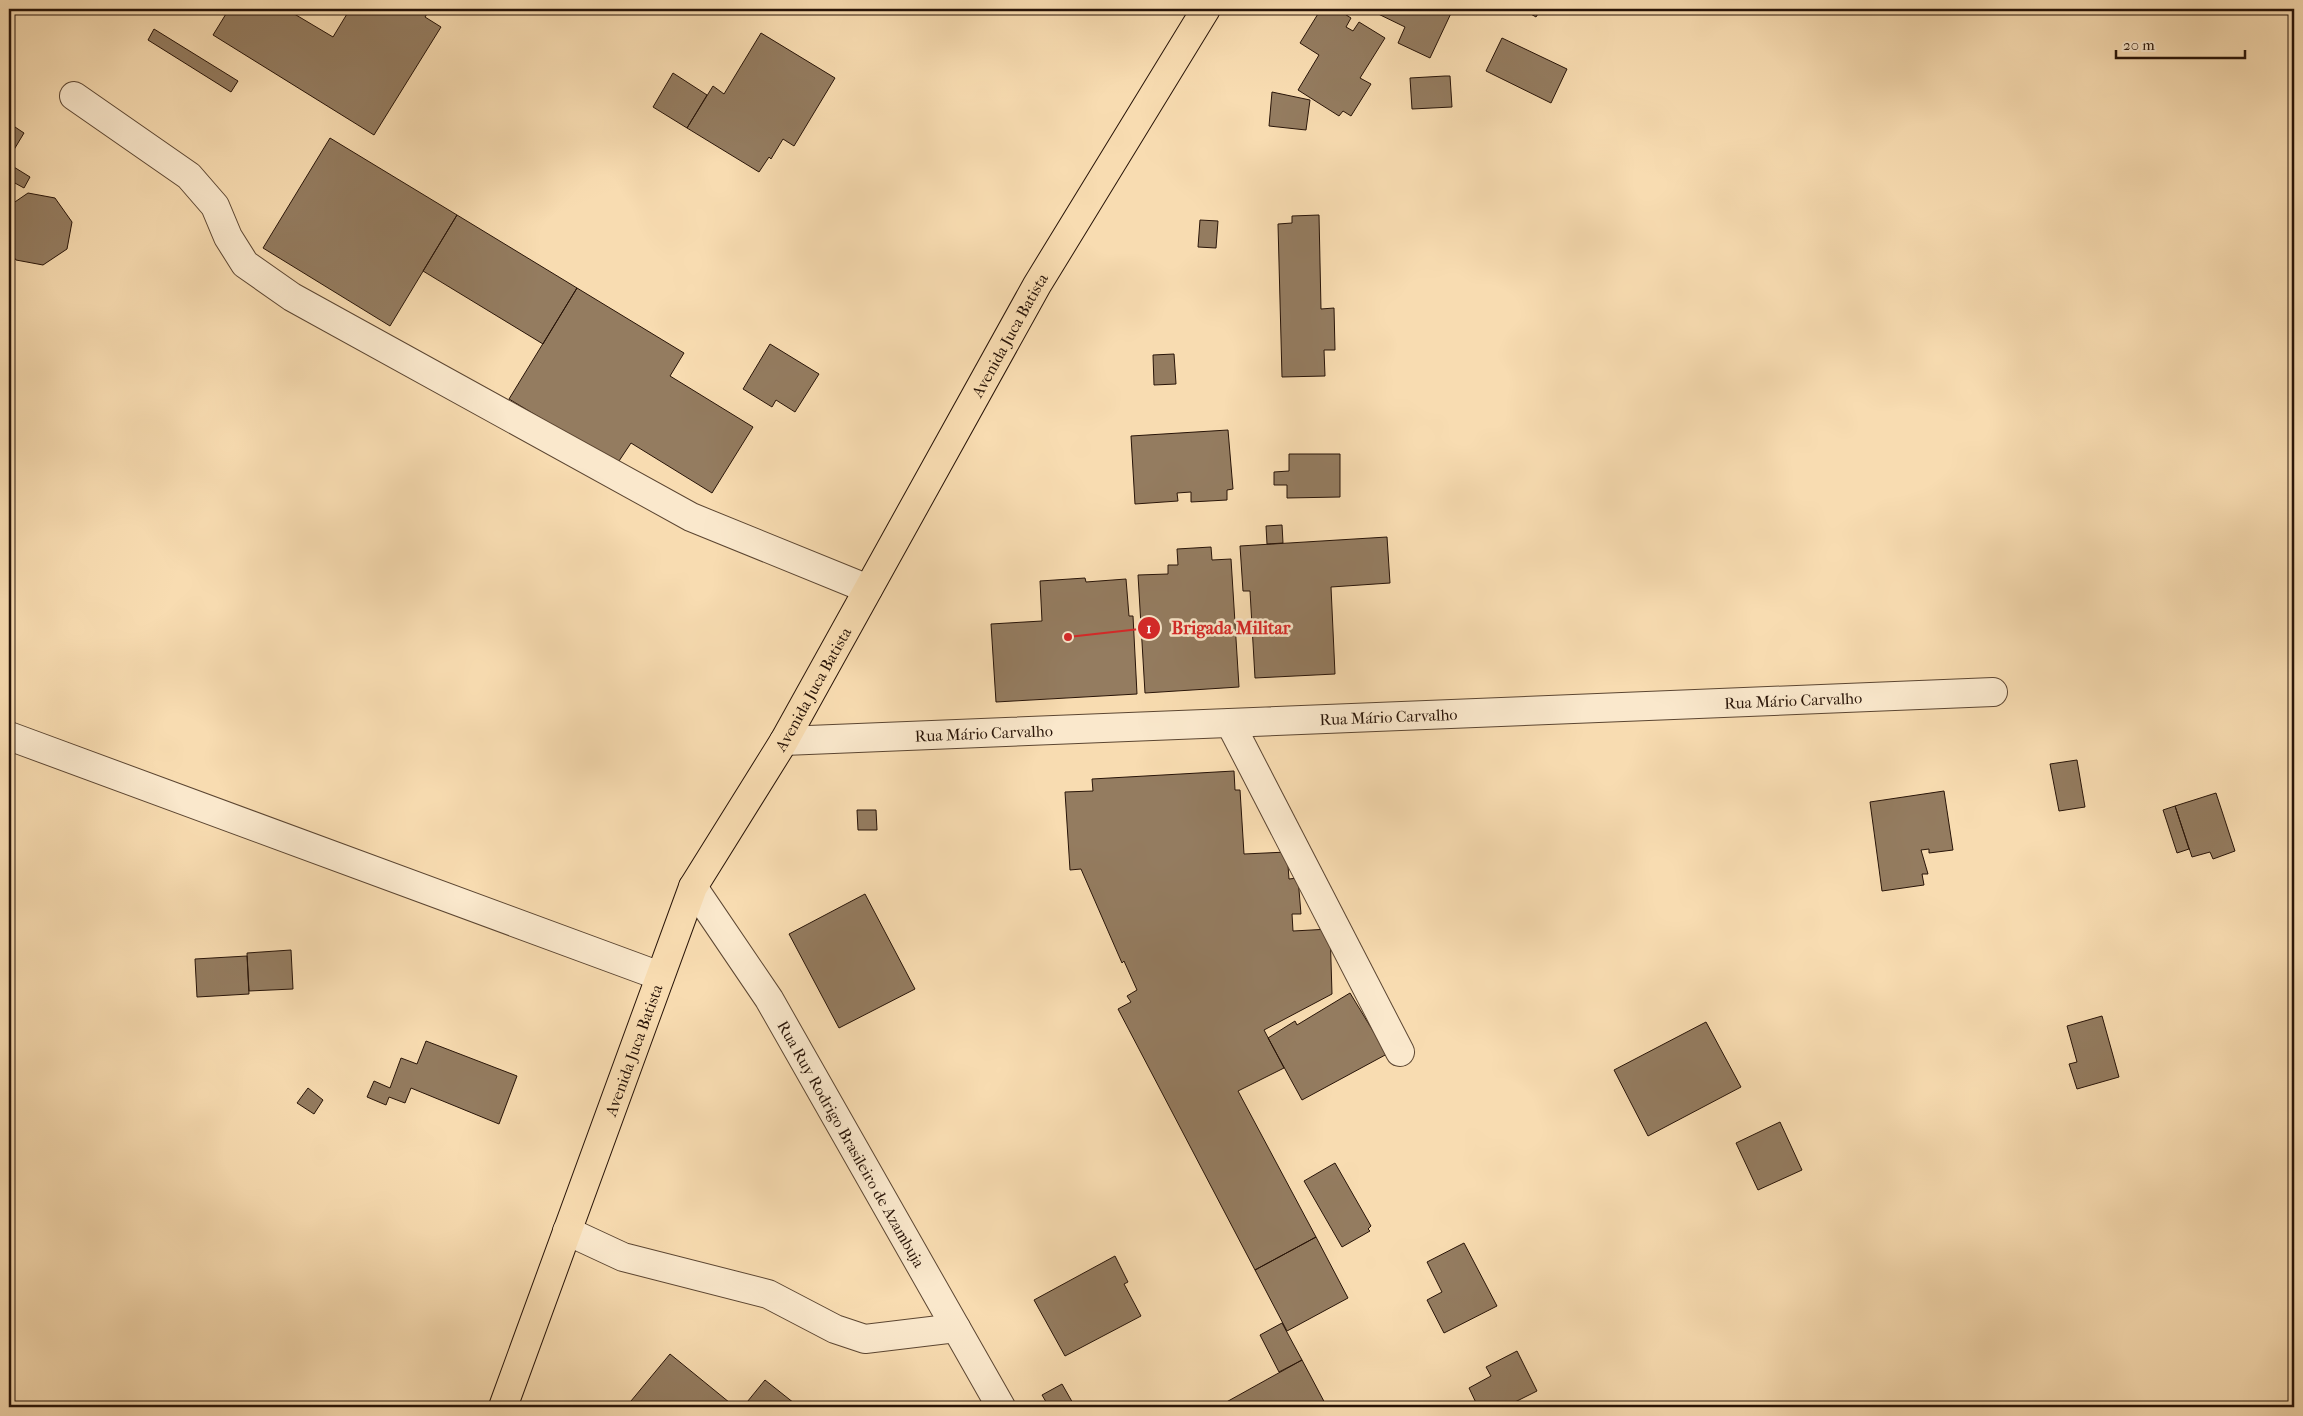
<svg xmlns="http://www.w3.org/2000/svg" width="2303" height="1416" viewBox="0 0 2303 1416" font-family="'IM FELL French Canon',serif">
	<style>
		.building { fill: #947c60; stroke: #281408 }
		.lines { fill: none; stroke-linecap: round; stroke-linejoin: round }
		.minor-casing { stroke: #5c4632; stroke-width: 30 }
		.major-casing { stroke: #281408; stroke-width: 30 }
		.minor { stroke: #fae8cc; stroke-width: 28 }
		.major { stroke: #f8dcb1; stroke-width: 28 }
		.labels { text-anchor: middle; stroke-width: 5; stroke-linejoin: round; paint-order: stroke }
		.street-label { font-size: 16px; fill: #281408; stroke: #fae8cc }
		.leader { fill: none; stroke: #d62828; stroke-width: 2 }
		.callout-dot { fill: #d62828; stroke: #fae8cc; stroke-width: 2 }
		.mark-label { font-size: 15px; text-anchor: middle; font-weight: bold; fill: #fff }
		.callout-label { font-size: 18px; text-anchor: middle; font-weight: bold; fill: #d62828; stroke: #fae8cc; stroke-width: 5; stroke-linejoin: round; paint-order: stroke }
	</style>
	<rect width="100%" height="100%" fill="#f8dcb1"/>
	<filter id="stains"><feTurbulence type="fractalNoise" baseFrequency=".004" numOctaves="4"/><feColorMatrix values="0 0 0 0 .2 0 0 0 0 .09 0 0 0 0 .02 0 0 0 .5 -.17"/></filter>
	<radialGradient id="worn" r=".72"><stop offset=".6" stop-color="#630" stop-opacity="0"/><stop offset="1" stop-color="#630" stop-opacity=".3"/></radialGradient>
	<path class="building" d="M 229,9 L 286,9 L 333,37 L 350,9 L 430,9 L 425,17 L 441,27 L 374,135 L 213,35 Z
		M 1321,9 L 1337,9 L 1351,18 L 1346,27 L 1353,31 L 1359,22 L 1385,38 L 1360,78 L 1371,84 L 1351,116 L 1343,111 L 1339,116 L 1298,90 L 1319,55 L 1300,43 Z
		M 1368,9 L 1453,9 L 1430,58 L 1398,43 L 1405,27 Z
		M 1522,9 L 1541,9 L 1536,17 Z
		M 154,29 L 238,81 L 231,92 L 148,40 Z
		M 761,33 L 835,78 L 794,146 L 783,139 L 771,159 L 769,157 L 759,172 L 687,128 L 713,86 L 724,94 Z
		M 1502,38 L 1567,69 L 1551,103 L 1486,71 Z
		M 673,73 L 707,95 L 687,128 L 653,107 Z
		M 1445,76 L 1450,76 L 1452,107 L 1412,109 L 1410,78 Z
		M 1272,92 L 1310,100 L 1306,130 L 1269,126 Z
		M 9,123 L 24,133 L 9,158 Z
		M 330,138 L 457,215 L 390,326 L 263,248 Z
		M 9,164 L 30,177 L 24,188 L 13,182 L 9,188 Z
		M 28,193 L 55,198 L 72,222 L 67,249 L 43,265 L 16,260 L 9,250 L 9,206 Z
		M 457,215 L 577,288 L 543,344 L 423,271 Z
		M 1319,215 L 1321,309 L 1334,308 L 1335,350 L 1324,350 L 1325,376 L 1282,377 L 1278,224 L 1292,223 L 1292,216 Z
		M 1200,220 L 1218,221 L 1216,248 L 1198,247 Z
		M 577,288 L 684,353 L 670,376 L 753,427 L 712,493 L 631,443 L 617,464 L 509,399 Z
		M 770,344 L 819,374 L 795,412 L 776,400 L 772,407 L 743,389 Z
		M 1174,354 L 1176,384 L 1154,385 L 1153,355 Z
		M 1228,430 L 1233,489 L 1227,490 L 1227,500 L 1191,502 L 1191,492 L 1177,493 L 1178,501 L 1135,504 L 1131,436 Z
		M 1289,454 L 1340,454 L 1340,497 L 1287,498 L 1287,485 L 1274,485 L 1274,472 L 1289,471 Z
		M 1282,525 L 1283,543 L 1267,544 L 1266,526 Z
		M 1387,537 L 1390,583 L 1331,587 L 1335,674 L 1255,678 L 1250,591 L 1243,591 L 1240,546 Z
		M 1211,547 L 1212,560 L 1231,559 L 1239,687 L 1145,693 L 1138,575 L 1168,574 L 1168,565 L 1178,565 L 1177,549 Z
		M 1085,578 L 1086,582 L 1126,579 L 1129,616 L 1133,616 L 1137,694 L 996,702 L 991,624 L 1042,621 L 1040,581 Z
		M 2077,760 L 2085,807 L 2059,811 L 2050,764 Z
		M 1234,771 L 1235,790 L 1240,790 L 1244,854 L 1287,852 L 1289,879 L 1298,878 L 1301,914 L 1292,914 L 1293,931 L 1330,929 L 1332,994 L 1264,1030 L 1284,1068 L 1238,1091 L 1316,1237 L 1255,1270 L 1118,1009 L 1131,1002 L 1127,996 L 1137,990 L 1124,961 L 1122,963 L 1081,869 L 1070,870 L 1065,792 L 1093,791 L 1092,779 Z
		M 1944,791 L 1953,850 L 1929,853 L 1929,849 L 1921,850 L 1928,874 L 1922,874 L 1924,885 L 1882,891 L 1870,802 Z
		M 2216,793 L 2235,851 L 2213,859 L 2210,852 L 2192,857 L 2175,806 Z
		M 2175,806 L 2189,849 L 2177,853 L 2163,810 Z
		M 857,810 L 876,810 L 877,830 L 858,830 Z
		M 865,894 L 915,989 L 839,1028 L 789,934 Z
		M 291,950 L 293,989 L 249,991 L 247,953 Z
		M 247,956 L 249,994 L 197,997 L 195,959 Z
		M 1350,993 L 1387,1054 L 1302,1100 L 1268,1038 L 1295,1021 L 1297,1025 Z
		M 2102,1016 L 2119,1077 L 2077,1089 L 2069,1064 L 2077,1062 L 2067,1026 Z
		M 1706,1022 L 1741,1087 L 1648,1136 L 1614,1070 Z
		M 426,1041 L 517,1076 L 499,1124 L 411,1088 L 405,1103 L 389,1097 L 386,1105 L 367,1097 L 374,1081 L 390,1088 L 401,1058 L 417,1064 Z
		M 308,1088 L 323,1100 L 314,1114 L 297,1103 Z
		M 1780,1122 L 1802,1170 L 1758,1190 L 1736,1143 Z
		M 1335,1163 L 1371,1226 L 1368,1229 L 1370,1231 L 1342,1247 L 1304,1181 Z
		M 1316,1237 L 1348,1298 L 1287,1331 L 1255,1270 Z
		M 1464,1243 L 1497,1306 L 1444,1333 L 1427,1300 L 1442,1292 L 1427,1262 Z
		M 1115,1256 L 1128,1282 L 1124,1284 L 1141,1316 L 1065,1356 L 1034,1300 Z
		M 1282,1323 L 1302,1360 L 1279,1372 L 1260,1335 Z
		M 1517,1351 L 1537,1391 L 1505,1407 L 1478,1407 L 1469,1388 L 1491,1376 L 1486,1367 Z
		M 670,1354 L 735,1407 L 626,1407 Z
		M 1302,1360 L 1327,1407 L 1222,1407 L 1221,1405 Z
		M 765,1380 L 799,1407 L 743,1407 Z
		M 1062,1384 L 1074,1405 L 1070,1407 L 1049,1407 L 1042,1395 Z"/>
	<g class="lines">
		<defs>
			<g id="minor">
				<path d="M 74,96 L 189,176 L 215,206 L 228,237 L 245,264 L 292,297 L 691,517 L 868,589"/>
				<path d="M 1230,723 L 1400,1052"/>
				<path d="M 9,736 L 660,976"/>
				<path id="s1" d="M 784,741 L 1993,692"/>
				<path id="s2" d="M 693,887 L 769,999 L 1001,1407"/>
				<path d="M 567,1231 L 623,1257 L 768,1294 L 835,1329 L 865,1339 L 956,1328"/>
			</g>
			<g id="major">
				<path id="s3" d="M 503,1407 L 693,887 L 784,741 L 1037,285 L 1206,9"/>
			</g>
		</defs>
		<use href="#minor" class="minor-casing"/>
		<use href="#major" class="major-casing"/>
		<use href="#minor" class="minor"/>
		<use href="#major" class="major"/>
	</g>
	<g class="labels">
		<g class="street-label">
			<text dy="6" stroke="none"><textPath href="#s3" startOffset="1190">Avenida Juca Batista</textPath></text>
			<text dy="6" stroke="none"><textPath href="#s3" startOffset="785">Avenida Juca Batista</textPath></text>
			<text dy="6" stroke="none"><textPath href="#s1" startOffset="1010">Rua Mário Carvalho</textPath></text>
			<text dy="6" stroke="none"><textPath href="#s1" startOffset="605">Rua Mário Carvalho</textPath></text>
			<text dy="6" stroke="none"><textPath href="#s1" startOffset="200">Rua Mário Carvalho</textPath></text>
			<text dy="6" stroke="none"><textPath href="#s3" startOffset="380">Avenida Juca Batista</textPath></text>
			<text dy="6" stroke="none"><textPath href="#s2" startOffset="302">Rua Ruy Rodrigo Brasileiro de Azambuja</textPath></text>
		</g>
	</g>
	<path class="leader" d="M1068 637L1149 628"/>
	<g class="callout-dot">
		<circle cx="1068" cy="637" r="5"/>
		<circle cx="1149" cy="628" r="12"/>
	</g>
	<g class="mark-label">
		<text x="1149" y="633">1</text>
	</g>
	<g class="callout-label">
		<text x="1231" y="634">Brigada Militar</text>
	</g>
	<rect width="2303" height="1416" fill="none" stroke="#f8dcb1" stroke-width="30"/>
	<rect x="10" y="10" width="2283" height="1396" fill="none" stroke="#281408" stroke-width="2.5"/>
	<rect x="15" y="15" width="2273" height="1386" fill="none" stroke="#281408"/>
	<path d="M2116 50v8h129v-8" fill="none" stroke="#281408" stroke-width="2.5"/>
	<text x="2123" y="50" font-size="15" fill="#281408" stroke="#fae8cc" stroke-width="4" paint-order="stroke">20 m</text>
	<rect width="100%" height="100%" filter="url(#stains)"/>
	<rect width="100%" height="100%" fill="url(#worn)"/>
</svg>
